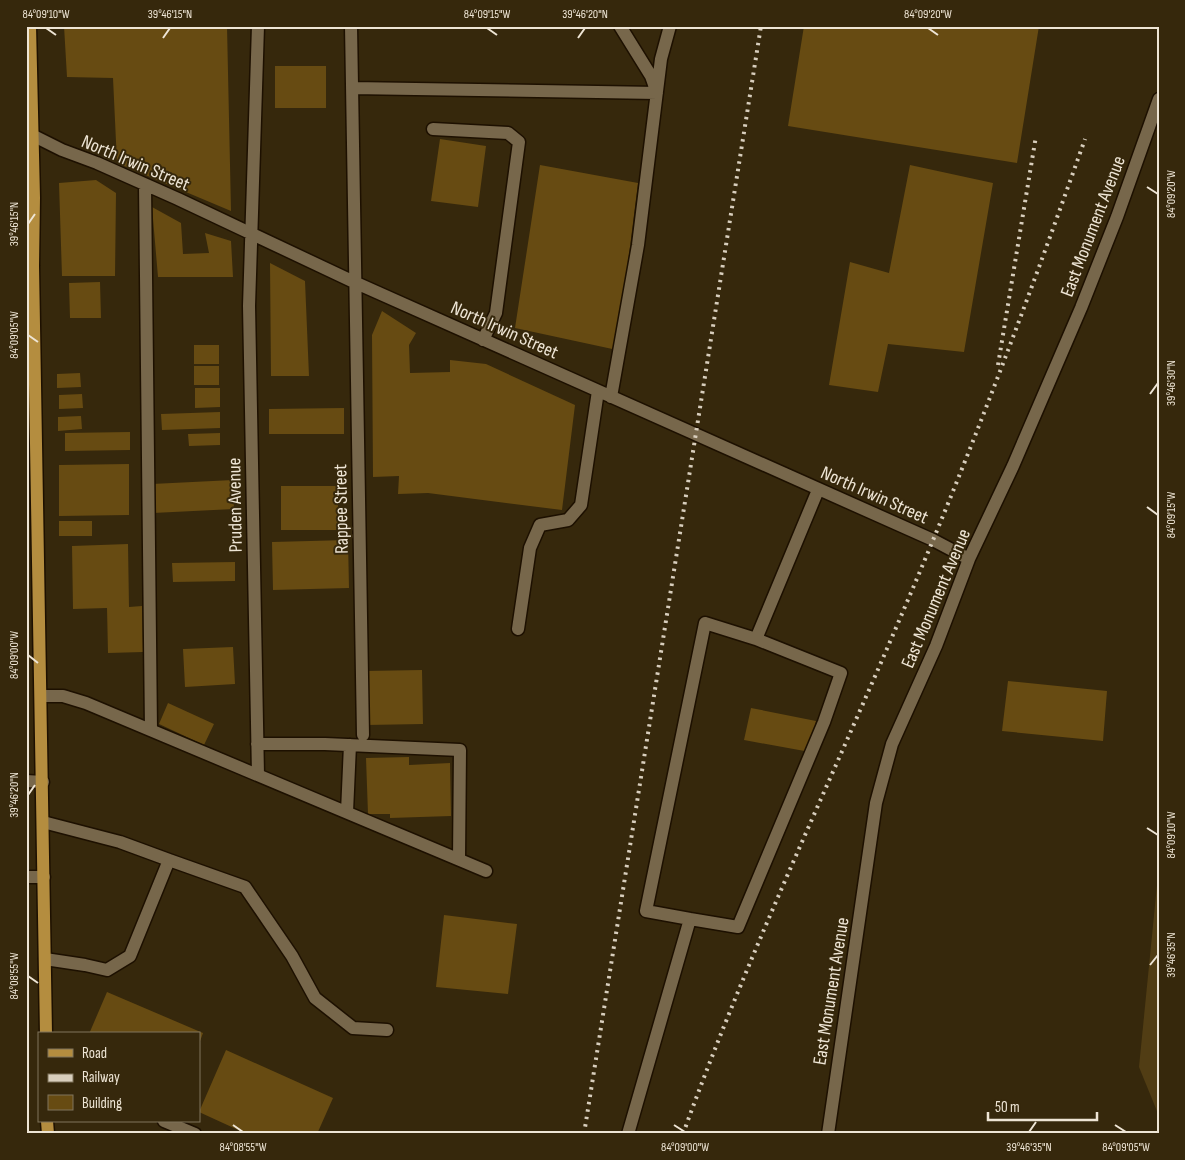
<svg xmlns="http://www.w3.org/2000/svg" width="1185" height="1160" viewBox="0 0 1185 1160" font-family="'Sofia Sans Condensed',sans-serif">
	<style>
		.green { fill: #513d14 }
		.building { fill: #674b12 }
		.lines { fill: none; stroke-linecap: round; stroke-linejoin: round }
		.minor-casing { stroke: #1d1000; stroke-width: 15 }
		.major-casing { stroke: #1d1000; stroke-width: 15 }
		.minor { stroke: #77674b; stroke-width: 12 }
		.major { stroke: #b48d3f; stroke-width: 12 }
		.rail { stroke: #d8cebd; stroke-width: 4; stroke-dasharray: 2.5 5; stroke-linecap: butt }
		.ticks { fill: none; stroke: #eee5d5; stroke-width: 2 }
		.labels { text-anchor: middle; stroke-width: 4; stroke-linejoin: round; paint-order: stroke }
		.street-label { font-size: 19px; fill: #eee5d5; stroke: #36280c }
		.neatline { fill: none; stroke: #eee5d5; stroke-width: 2 }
		.ticks-label { font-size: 12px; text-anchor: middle; fill: #eee5d5 }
	</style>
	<rect width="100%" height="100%" fill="#36280c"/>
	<path class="green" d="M 1159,865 L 1159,1116 L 1139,1067 Z"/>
	<path class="building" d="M 64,26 L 227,26 L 231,211 L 117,163 L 113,78 L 67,77 Z
		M 804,26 L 1039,26 L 1017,163 L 788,126 Z
		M 275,66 L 326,66 L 326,108 L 275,108 Z
		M 440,139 L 486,146 L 478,207 L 431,201 Z
		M 540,165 L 638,183 L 617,350 L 515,328 Z
		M 910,165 L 993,183 L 964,352 L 888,344 L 878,392 L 829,385 L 850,262 L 889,273 Z
		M 96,180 L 116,193 L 115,276 L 62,276 L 59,183 Z
		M 152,207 L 181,223 L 183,254 L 209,253 L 205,233 L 231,241 L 233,277 L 158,277 Z
		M 270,263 L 305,281 L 309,376 L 271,376 Z
		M 100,282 L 101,318 L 70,318 L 69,283 Z
		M 382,311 L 416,333 L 409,345 L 410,373 L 450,372 L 450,360 L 486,364 L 575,405 L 562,510 L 428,493 L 398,494 L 399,476 L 373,477 L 372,335 Z
		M 194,345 L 219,345 L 219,364 L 194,364 Z
		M 194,366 L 219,366 L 219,385 L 194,385 Z
		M 80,373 L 81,387 L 57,388 L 57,374 Z
		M 195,388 L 220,388 L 220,407 L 195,408 Z
		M 82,394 L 83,408 L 59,409 L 59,395 Z
		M 344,408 L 344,434 L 269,434 L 269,409 Z
		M 220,412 L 220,428 L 162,430 L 161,414 Z
		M 81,416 L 82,429 L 58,431 L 58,417 Z
		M 130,432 L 130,450 L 65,451 L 65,433 Z
		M 220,433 L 220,445 L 189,446 L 188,434 Z
		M 129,464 L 129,515 L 59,516 L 59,465 Z
		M 233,480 L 234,509 L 153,513 L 152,484 Z
		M 281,486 L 338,486 L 338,530 L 281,530 Z
		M 59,521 L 92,521 L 92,536 L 59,536 Z
		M 348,540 L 349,588 L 273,590 L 272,542 Z
		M 128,544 L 129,607 L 142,606 L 143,652 L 108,653 L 107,608 L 73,609 L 72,546 Z
		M 235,562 L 235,581 L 173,582 L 172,563 Z
		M 233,647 L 235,684 L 185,687 L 183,649 Z
		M 422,670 L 423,724 L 366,725 L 365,671 Z
		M 1008,681 L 1107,691 L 1103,741 L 1002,731 Z
		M 168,703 L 214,724 L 204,745 L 159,724 Z
		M 751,708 L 816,721 L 810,752 L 744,740 Z
		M 409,757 L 409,765 L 450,763 L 451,816 L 390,818 L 390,814 L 368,814 L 366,758 Z
		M 444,915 L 517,924 L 508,994 L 436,987 Z
		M 107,992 L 203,1033 L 199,1044 L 199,1034 L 89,1034 Z
		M 226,1050 L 333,1098 L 317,1134 L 247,1134 L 199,1112 Z"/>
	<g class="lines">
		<defs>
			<path id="minor" d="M 258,26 L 249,306 L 258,775
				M 351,26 L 363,735
				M 352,88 L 657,93 L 651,76 L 620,26
				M 433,129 L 508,133 L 519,142 L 496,313 L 483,340
				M 26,132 L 62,150 L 97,163 L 178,199 L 354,282 L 933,540 L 969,559
				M 145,185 L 151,730
				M 611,397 L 638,245 L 661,59 L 670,26
				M 518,629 L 530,548 L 540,525 L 568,520 L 581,505 L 598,391
				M 41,696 L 63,696 L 86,703 L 486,871
				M 257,744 L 325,744 L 460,750 L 459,859
				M 26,781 L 43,782
				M 347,812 L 350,745
				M 43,822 L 120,842 L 169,860 L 130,956 L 107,970 L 85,965 L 45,959
				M 169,860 L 245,887 L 292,956 L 315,998 L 353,1028 L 387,1030
				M 26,877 L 44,877
				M 690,919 L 738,927 L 824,722 L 841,673 L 756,639
				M 164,1121 L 195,1134
				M 628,1134 L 690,919 L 646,911 L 705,623 L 756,639 L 818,490
				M 828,1134 L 876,803 L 892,744 L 936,646 L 969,559 L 1013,466 L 1081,308 L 1117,217 L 1159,99"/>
			<path id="major" d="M 30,26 L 34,198 L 33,266 L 46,1034
				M 47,1121 L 48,1134"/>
		</defs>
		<use href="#minor" class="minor-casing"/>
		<use href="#major" class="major-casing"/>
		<use href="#minor" class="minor"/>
		<use href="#major" class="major"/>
		<path class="rail" d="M 998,365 L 1036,136
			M 584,1134 L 761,26
			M 683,1134 C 748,953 832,779 907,602 C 972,450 1030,295 1085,139"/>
	</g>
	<path class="ticks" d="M 46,28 L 56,35M 487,28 L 497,35M 928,28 L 938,35M 163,38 L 170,28M 578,38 L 585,28M 1147,187 L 1158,194M 28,224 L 35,214M 28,335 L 38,342M 1150,394 L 1158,383M 1147,507 L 1158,515M 28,655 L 38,663M 28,795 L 35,785M 1147,828 L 1158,835M 1150,965 L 1158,955M 28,976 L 38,983M 233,1125 L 243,1132M 674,1125 L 685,1132M 1115,1125 L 1126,1132M 1029,1132 L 1036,1122"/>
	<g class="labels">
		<g class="street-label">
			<text transform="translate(136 162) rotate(23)" y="7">North Irwin Street</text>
			<text transform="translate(1092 226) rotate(-69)" y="7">East Monument Avenue</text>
			<text transform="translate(505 329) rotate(24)" y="7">North Irwin Street</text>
			<text transform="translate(875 494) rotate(24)" y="7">North Irwin Street</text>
			<text transform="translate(234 505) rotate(-91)" y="7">Pruden Avenue</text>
			<text transform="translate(340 509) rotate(-91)" y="7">Rappee Street</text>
			<text transform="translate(935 598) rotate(-67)" y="7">East Monument Avenue</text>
			<text transform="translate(830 991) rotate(-81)" y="7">East Monument Avenue</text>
		</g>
	</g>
	<rect width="1185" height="1160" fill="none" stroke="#36280c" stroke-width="55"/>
	<rect x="38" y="1032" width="162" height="90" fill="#36280c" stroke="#80745c"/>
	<rect x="48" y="1049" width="25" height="8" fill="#b48d3f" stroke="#80745c"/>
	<text x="82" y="1058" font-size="15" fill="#eee5d5">Road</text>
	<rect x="48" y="1074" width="25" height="8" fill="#d8cebd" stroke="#80745c"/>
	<text x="82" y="1082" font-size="15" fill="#eee5d5">Railway</text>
	<rect x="48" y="1095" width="25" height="15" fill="#674b12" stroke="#80745c"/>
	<text x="82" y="1108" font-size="15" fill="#eee5d5">Building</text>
	<path d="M988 1112v8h109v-8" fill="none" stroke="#eee5d5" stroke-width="2.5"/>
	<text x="995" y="1112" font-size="15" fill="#eee5d5" stroke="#36280c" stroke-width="4" paint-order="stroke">50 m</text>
	<rect x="28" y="28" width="1130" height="1104" class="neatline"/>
	<g class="ticks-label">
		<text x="46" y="18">84°09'10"W</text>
		<text x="170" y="18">39°46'15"N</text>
		<text x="487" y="18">84°09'15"W</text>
		<text x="585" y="18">39°46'20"N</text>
		<text x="928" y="18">84°09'20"W</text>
		<text transform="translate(1171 194) rotate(-90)" y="4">84°09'20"W</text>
		<text transform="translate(14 224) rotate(-90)" y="4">39°46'15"N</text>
		<text transform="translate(14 335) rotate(-90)" y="4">84°09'05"W</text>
		<text transform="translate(1171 383) rotate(-90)" y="4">39°46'30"N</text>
		<text transform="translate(1171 515) rotate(-90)" y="4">84°09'15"W</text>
		<text transform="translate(14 655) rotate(-90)" y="4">84°09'00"W</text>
		<text transform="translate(14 795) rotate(-90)" y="4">39°46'20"N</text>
		<text transform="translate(1171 835) rotate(-90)" y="4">84°09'10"W</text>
		<text transform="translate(1171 955) rotate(-90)" y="4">39°46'35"N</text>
		<text transform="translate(14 976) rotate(-90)" y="4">84°08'55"W</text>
		<text x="243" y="1151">84°08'55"W</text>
		<text x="685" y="1151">84°09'00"W</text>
		<text x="1029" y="1151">39°46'35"N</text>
		<text x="1126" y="1151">84°09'05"W</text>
	</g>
</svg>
